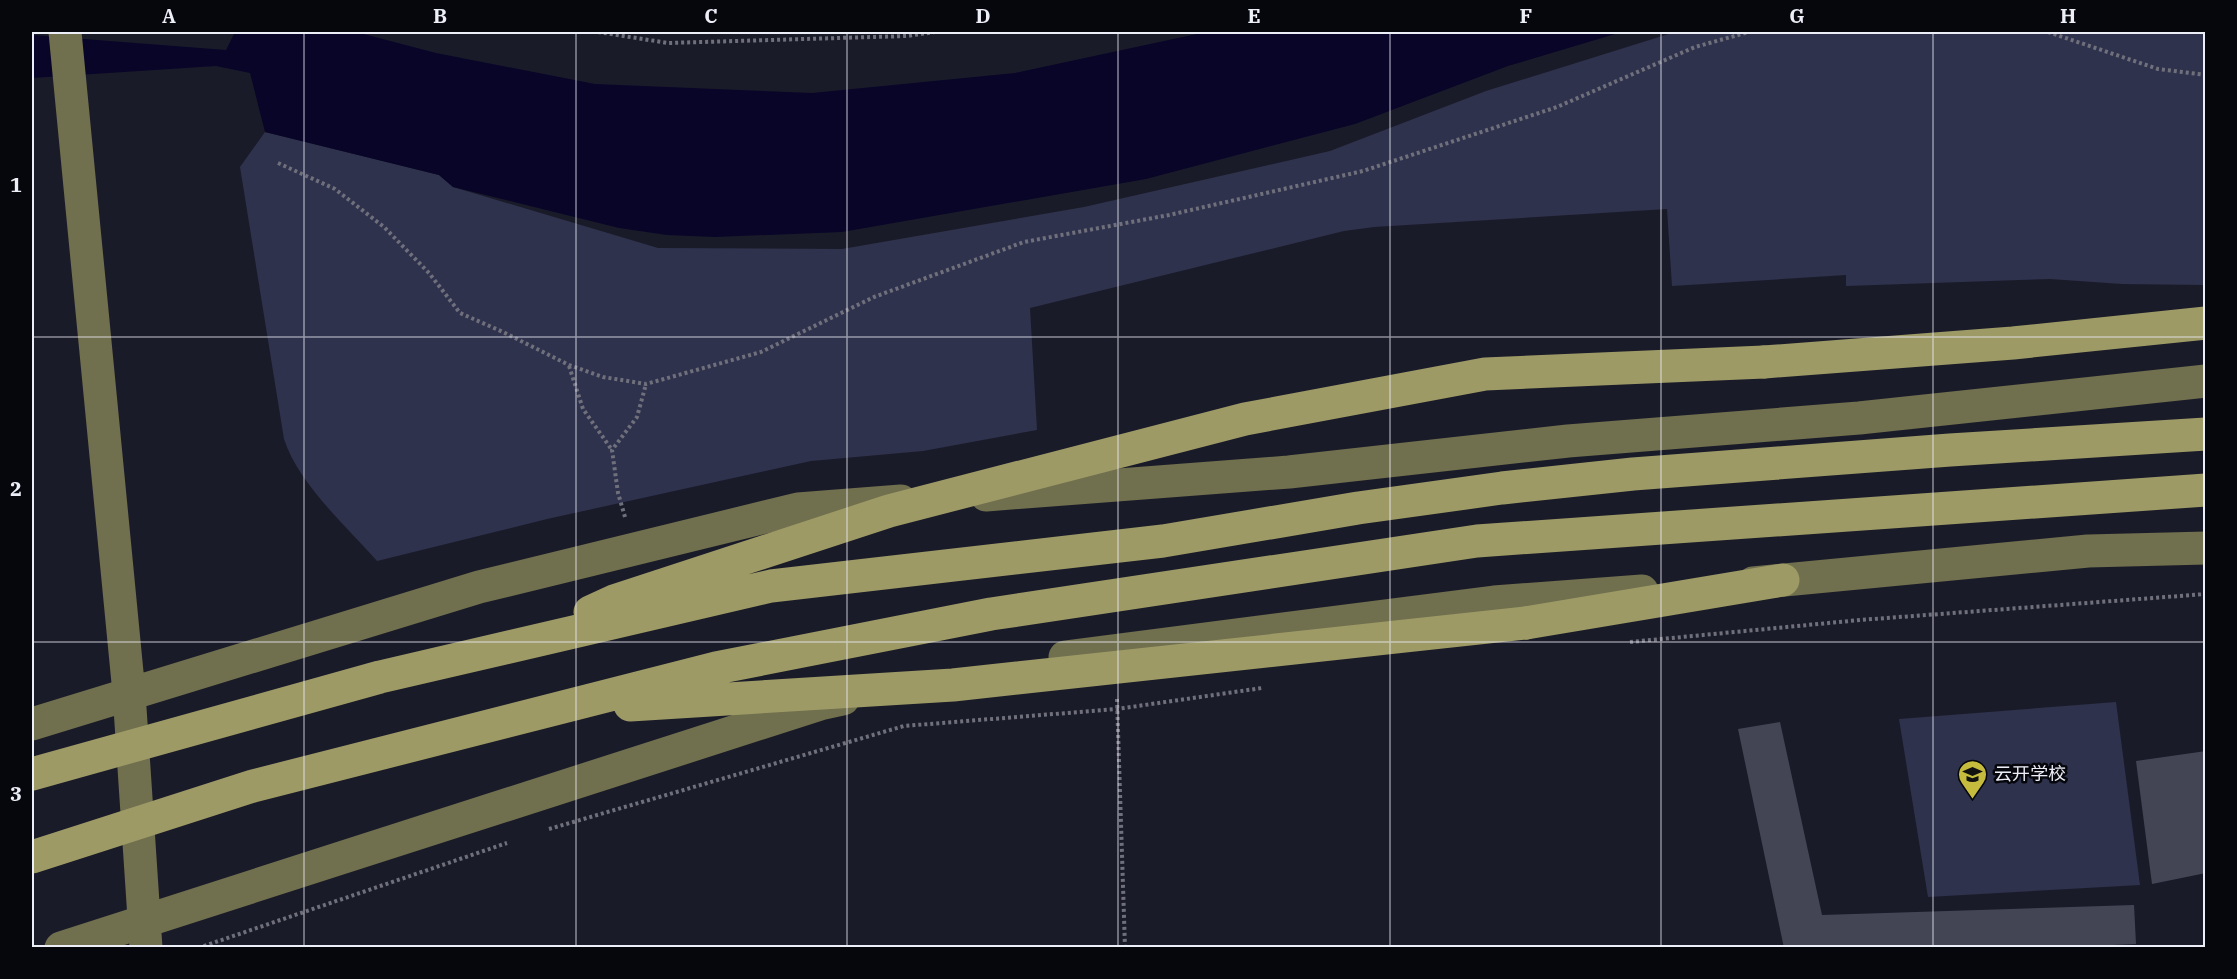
<svg xmlns="http://www.w3.org/2000/svg" width="2237" height="979" viewBox="0 0 2237 979" font-family="'IBM Plex Serif','Noto Sans SC',serif">
	<style>
		.green { fill: #2f324d }
		.water { fill: #080529 }
		.building { fill: #434555 }
		.lines { fill: none; stroke-linecap: round; stroke-linejoin: round }
		.path { stroke: #6f707c; stroke-width: 4; stroke-dasharray: 3 3; stroke-linecap: butt }
		.secondary { stroke: #706f4e; stroke-width: 33 }
		.highway { stroke: #9d9a66; stroke-width: 33 }
		.highway-bridge { stroke: #9d9a66; stroke-width: 33 }
		.grid { fill: none; stroke: #eceef8; stroke-width: 1.5; stroke-opacity: 0.55 }
		.labels { text-anchor: middle; stroke-width: 5; stroke-linejoin: round; paint-order: stroke }
		.poi-label { font-size: 18px; fill: #eceef8; stroke: #06070c; text-anchor: start }
		.neatline { fill: none; stroke: #eceef8; stroke-width: 2 }
		.grid-label { font-size: 20px; text-anchor: middle; font-weight: bold; fill: #eceef8 }
	</style>
	<rect width="100%" height="100%" fill="#1a1b29"/>
	<path class="green" d="M 1675,32 L 2205,32 L 2205,285 L 2122,284 L 2050,279 L 1846,286 L 1846,275 L 1672,286 L 1667,209 L 1374,227 L 1344,231 L 1030,308 L 1037,430 L 923,451 L 811,461 L 547,519 L 377,561 C 346,526 298,483 284,439 L 240,167 L 265,132 L 439,175 L 453,187 L 658,248 L 842,249 L 1084,207 L 1330,151 L 1486,91 Z
		M 2116,702 L 2140,885 L 1928,897 L 1899,719 Z"/>
	<path class="water" d="M 235,32 L 356,32 L 436,53 L 595,84 L 812,93 L 1015,73 L 1206,32 L 1622,32 L 1508,66 L 1355,124 L 1146,179 L 842,232 L 715,237 L 667,235 L 619,228 L 453,187 L 439,175 L 265,132 L 250,73 L 216,66 L 32,78 L 32,35 L 226,50 Z"/>
	<path class="building" d="M 1780,722 L 1822,915 L 2134,905 L 2136,944 L 2044,948 L 1784,948 L 1738,729 Z
		M 2206,751 L 2206,873 L 2152,884 L 2136,761 Z"/>
	<g class="lines">
		<path class="path" d="M 598,32 L 668,43 L 907,36 L 935,32
			M 2048,32 L 2158,69 L 2206,75
			M 278,163 L 335,189 L 384,227 L 429,273 L 460,313 L 503,332 L 569,365 L 603,377 L 646,384 L 761,352 L 874,297 L 1024,242 L 1169,215 L 1363,171 L 1557,107 L 1695,47 L 1749,32
			M 569,366 L 583,409 L 612,450
			M 625,517 L 618,493 L 612,450 L 637,417 L 646,384
			M 1630,642 L 1860,620 L 2206,594
			M 1117,699 L 1125,948
			M 549,829 L 904,726 L 1117,709 L 1262,688
			M 198,948 L 507,843"/>
		<path class="secondary" d="M 65,32 L 129,693 L 146,948
			M 986,495 L 1289,472 L 1568,441 L 1859,418 L 2206,381
			M 1753,583 L 2088,551 L 2206,548
			M 1065,657 L 1494,602 L 1642,591
			M 32,724 L 479,587 L 798,509 L 901,501
			M 61,948 L 820,704 L 843,699"/>
		<path class="highway" d="M 1764,362 L 2013,343 L 2206,323
			M 1526,623 L 1783,580"/>
		<path class="highway-bridge" d="M 590,612 L 614,601 L 889,511 L 1245,419 L 1485,374 L 1764,362
			M 630,705 L 953,685 L 1526,623
			M 32,774 L 380,677 L 771,586 L 1163,541 L 1358,508 L 1502,488 L 1633,474 L 1950,450 L 2206,434
			M 32,857 L 253,786 L 716,668 L 991,614 L 1477,541 L 2206,490"/>
	</g>
	<path class="grid" d="M 304,32 L 304,948M 576,32 L 576,948M 847,32 L 847,948M 1118,32 L 1118,948M 1390,32 L 1390,948M 1661,32 L 1661,948M 1933,32 L 1933,948M 32,337 L 2206,337M 32,642 L 2206,642"/>
	<defs>
		<symbol id="school-pin" viewBox="-11 -11 22 30"><path d="M0 17L-7.5 6A9.5 9.5 0 1 1 7.5 6Z" fill="#c5bc3d" stroke="#06070c"/><path d="M0-5L7-2L0 1L-7-2ZM-4 1L0 2.5L4 1V4Q0 6-4 4Z" fill="#111"/></symbol>
	</defs>
	<g fill-rule="evenodd">
		<use href="#school-pin" x="1956" y="758" width="33" height="45"/>
	</g>
	<g class="labels">
		<g class="poi-label">
			<text x="1994" y="780">云开学校</text>
		</g>
	</g>
	<rect width="2237" height="979" fill="none" stroke="#06070c" stroke-width="66"/>
	<rect x="33" y="33" width="2171" height="913" class="neatline"/>
	<g class="grid-label">
		<text x="169" y="23">A</text>
		<text x="440" y="23">B</text>
		<text x="711" y="23">C</text>
		<text x="983" y="23">D</text>
		<text x="1254" y="23">E</text>
		<text x="1526" y="23">F</text>
		<text x="1797" y="23">G</text>
		<text x="2068" y="23">H</text>
		<text x="16" y="192">1</text>
		<text x="16" y="496">2</text>
		<text x="16" y="801">3</text>
	</g>
</svg>
